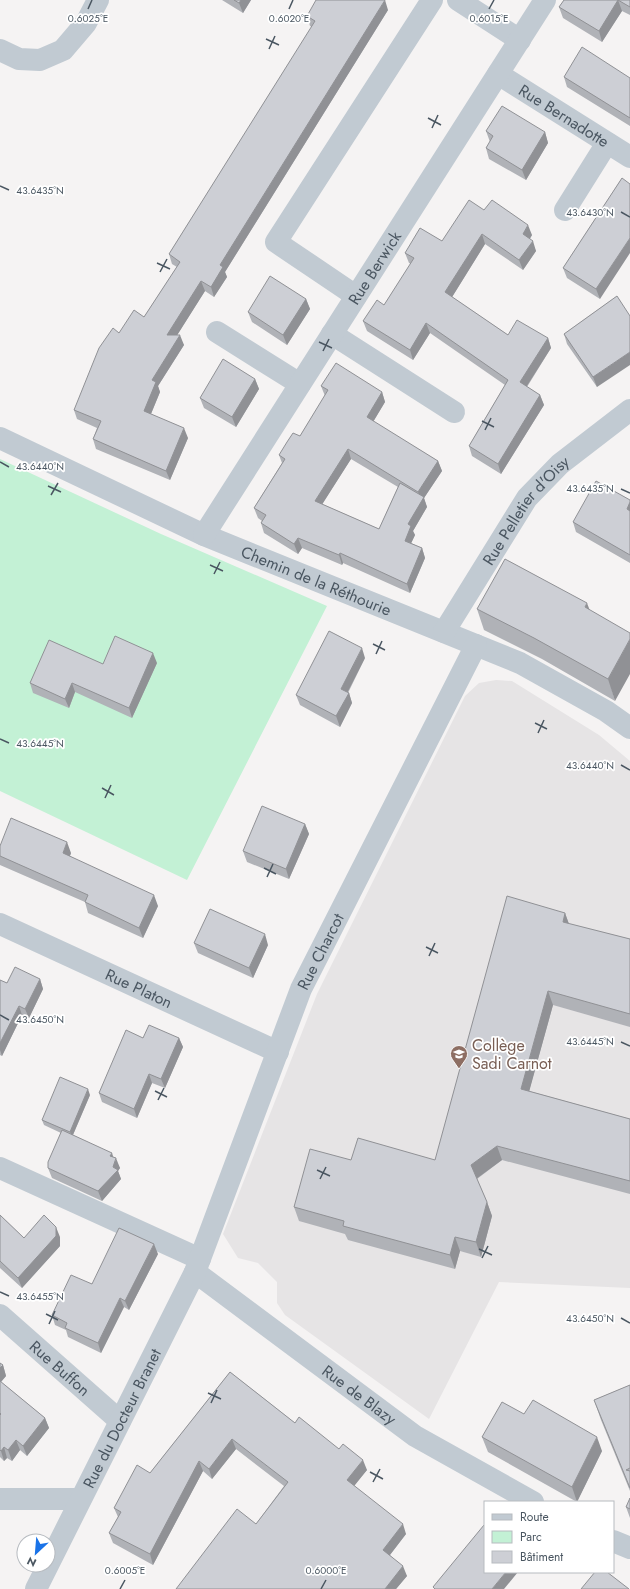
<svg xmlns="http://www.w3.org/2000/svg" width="630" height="1589" viewBox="0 0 630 1589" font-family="Jost,sans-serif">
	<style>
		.education { fill: #e6e4e5 }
		.green { fill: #c3f1d5 }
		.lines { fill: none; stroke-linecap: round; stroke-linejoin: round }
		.minor { stroke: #c1cad2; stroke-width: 22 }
		.wall { fill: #b0b2b7; fill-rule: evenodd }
		.shaded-wall { fill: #909195 }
		.building { fill: #cdcfd5; stroke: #909195 }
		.ticks { fill: none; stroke: #4a5661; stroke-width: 1.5 }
		.labels { text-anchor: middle; stroke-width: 3.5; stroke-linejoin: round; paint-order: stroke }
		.street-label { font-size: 16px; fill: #4a5661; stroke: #fff }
		.education-label { font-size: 16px; fill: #785e54; stroke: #fff; text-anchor: start }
		.ticks-label { font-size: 10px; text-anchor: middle; fill: #4a5661; stroke: #fff; stroke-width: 3.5; stroke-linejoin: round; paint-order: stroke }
	</style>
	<rect width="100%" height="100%" fill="#f5f3f3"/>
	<path class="education" d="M 496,680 L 512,681 L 599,735 L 630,761 L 630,1288 L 499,1282 L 429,1419 L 285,1315 L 277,1303 L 277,1282 L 258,1263 L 238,1258 L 223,1234 L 317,994 L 465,696 L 479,683 Z"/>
	<path class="green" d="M 0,459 L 161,534 L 327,606 L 187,880 L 0,791 Z"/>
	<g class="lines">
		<g class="minor">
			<path d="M 458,0 L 520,40"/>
			<path d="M 0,50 L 19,59 L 40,60 L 63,50 L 86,23 L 98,0"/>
			<path id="s1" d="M 498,74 L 630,157"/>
			<path d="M 565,210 L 607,143"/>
			<path d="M 356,296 L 276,242 L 432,0"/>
			<path d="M 217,332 L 300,384"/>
			<path d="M 332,334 L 454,412"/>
			<path id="s2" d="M 0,438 L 204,535 L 520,663 L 606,711 L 630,728"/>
			<path id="s3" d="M 204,535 L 545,0"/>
			<path id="s4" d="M 444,632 L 527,498 L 560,464 L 630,410"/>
			<path id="s5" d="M 0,924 L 278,1052"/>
			<path d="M 0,1168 L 200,1259"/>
			<path id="s6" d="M 195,1272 L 415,1436 L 533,1502"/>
			<path id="s7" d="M 0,1315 L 120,1421"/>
			<path d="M 0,1499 L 80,1499"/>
			<path d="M 613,1541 L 630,1548"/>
			<path id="s8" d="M 36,1589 L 195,1272 L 301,989 L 476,645"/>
		</g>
	</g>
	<path class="wall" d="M 222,0 L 251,0 L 243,13 Z
		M 564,0 L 630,0 L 630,15 L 622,11 L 602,42 L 563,18 L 559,7 Z
		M 388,10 L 225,272 L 227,277 L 214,297 L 205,291 L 177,335 L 184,345 L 158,386 L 160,392 L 151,414 L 188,438 L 170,480 L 96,449 L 93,439 L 97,428 L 77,419 L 74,410 L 119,333 L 144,317 L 177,267 L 172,264 L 169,254 L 312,27 L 310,26 L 307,16 Z
		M 564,77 L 630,78 L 630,126 L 567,87 Z
		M 486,131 L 545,132 L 548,143 L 526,180 L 489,159 L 486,148 L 490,142 Z
		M 622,178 L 600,299 L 567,278 L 563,268 Z
		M 484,210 L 532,235 L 530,239 L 536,251 L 523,270 L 485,244 L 452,297 L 508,335 L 548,338 L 551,348 L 527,387 L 540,395 L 544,405 L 501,474 L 472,456 L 469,446 L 505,385 L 430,333 L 413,360 L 367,331 L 363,321 L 384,305 L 411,264 L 409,263 L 405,253 L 442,241 Z
		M 617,296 L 597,387 L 567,344 L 564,334 Z
		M 306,299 L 310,309 L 287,345 L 252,322 L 248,312 Z
		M 255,379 L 259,389 L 236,427 L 204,408 L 200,398 Z
		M 321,386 L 382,392 L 385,402 L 373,422 L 438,461 L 442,471 L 424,498 L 427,507 L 413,531 L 415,535 L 411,543 L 422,548 L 425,558 L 410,593 L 343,563 L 342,565 L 302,548 L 298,554 L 264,533 L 261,523 L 262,521 L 258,518 L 254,508 L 282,463 L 279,455 L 300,436 L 325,396 ZM 351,459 L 398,487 L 379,529 L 322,504 Z
		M 630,500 L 630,563 L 576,532 L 573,522 Z
		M 477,609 L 590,610 L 615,701 L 542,659 L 484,630 Z
		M 365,658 L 348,693 L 349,693 L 352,703 L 340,727 L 300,705 L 296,695 Z
		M 157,663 L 132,718 L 75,692 L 69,708 L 33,693 L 30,683 L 103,664 Z
		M 305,824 L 309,834 L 289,879 L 247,862 L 243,851 Z
		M 0,846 L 71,853 L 70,856 L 158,906 L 143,938 L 88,913 L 85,902 L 0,865 Z
		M 565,913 L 569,924 L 630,939 L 630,1027 L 553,1005 L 529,1091 L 630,1119 L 630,1194 L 502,1160 L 477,1179 L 487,1202 L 492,1216 L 481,1257 L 460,1251 L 455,1269 L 348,1240 L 345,1234 L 299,1221 L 294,1207 L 351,1160 L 435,1160 Z
		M 194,943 L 268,945 L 253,978 L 198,953 Z
		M 40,979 L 43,989 L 29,1018 L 22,1015 L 2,1056 L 0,1055 L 0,980 L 7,983 Z
		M 143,1038 L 179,1038 L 183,1047 L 165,1088 L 152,1083 L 137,1118 L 102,1102 L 99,1093 Z
		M 90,1095 L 73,1135 L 113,1157 L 120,1168 L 118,1171 L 121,1179 L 102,1201 L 52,1178 L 48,1168 L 61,1133 L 44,1125 L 42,1120 Z
		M 0,1215 L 24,1238 L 60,1237 L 60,1246 L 22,1288 L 0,1268 Z
		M 158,1254 L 129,1310 L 124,1307 L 101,1353 L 68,1337 L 66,1330 L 55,1325 L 52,1315 L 92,1284 Z
		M 0,1363 L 3,1365 L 6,1376 L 1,1382 L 45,1418 L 49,1428 L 27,1456 L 20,1450 L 12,1461 L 7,1458 L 4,1461 L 0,1457 Z
		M 230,1372 L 295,1423 L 339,1449 L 367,1470 L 354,1485 L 406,1534 L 390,1555 L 407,1576 L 396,1589 L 176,1589 L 256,1524 L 284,1486 L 236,1449 L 212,1479 L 203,1471 L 153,1565 L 113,1543 L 109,1533 L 118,1517 L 114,1508 L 150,1473 Z
		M 630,1385 L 630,1491 L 601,1420 L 594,1400 Z
		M 524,1414 L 602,1451 L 577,1502 L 488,1452 L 482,1437 Z
		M 630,1498 L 630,1518 L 626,1507 Z"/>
	<path class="shaded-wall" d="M 241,0 L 251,0 L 243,13 L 239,3 Z
		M 385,0 L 388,10 L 225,272 L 227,277 L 214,297 L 211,287 L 220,265 Z
		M 618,0 L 622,11 L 602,42 L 599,31 Z
		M 545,132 L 548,143 L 526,180 L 522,170 Z
		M 528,225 L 532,235 L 526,244 L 523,234 Z
		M 482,234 L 485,244 L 449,302 L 445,292 Z
		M 630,238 L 630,253 L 600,299 L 596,289 Z
		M 533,241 L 536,251 L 523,270 L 519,260 Z
		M 201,281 L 205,291 L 171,345 L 167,335 Z
		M 306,299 L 310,309 L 287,345 L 283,335 Z
		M 426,323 L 430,333 L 413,360 L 410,350 Z
		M 180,335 L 184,345 L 158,386 L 160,392 L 148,421 L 144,411 L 152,380 Z
		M 548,338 L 551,348 L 523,392 L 520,382 Z
		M 630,352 L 630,365 L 597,387 L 593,377 Z
		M 255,379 L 259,389 L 236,427 L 232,417 Z
		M 382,392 L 385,402 L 370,427 L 367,417 Z
		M 540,395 L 544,405 L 501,474 L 498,464 Z
		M 184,428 L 188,438 L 170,480 L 166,471 Z
		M 348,449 L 351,459 L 318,511 L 315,501 Z
		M 438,461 L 442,471 L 424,498 L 427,507 L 413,531 L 415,535 L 408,550 L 405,541 L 408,524 L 421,501 L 418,492 Z
		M 630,502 L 630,518 L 627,509 Z
		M 298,538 L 302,548 L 298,554 L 294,544 Z
		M 422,548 L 425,558 L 410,593 L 407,584 Z
		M 340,553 L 343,563 L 342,565 L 339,555 Z
		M 587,603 L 595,624 L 585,607 Z
		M 630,639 L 630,674 L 615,701 L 608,679 Z
		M 362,648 L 365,658 L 344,699 L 341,689 Z
		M 153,653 L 157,663 L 132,718 L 129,708 Z
		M 72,683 L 75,692 L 69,708 L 65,699 Z
		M 349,693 L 352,703 L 340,727 L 336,716 Z
		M 305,824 L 309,834 L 289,879 L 286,869 Z
		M 67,842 L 71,853 L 67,863 L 63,853 Z
		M 154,895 L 158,906 L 143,938 L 139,928 Z
		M 565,913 L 570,927 L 563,922 Z
		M 265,934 L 268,945 L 253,978 L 249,968 Z
		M 40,979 L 43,989 L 29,1018 L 25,1009 Z
		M 548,991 L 553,1005 L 526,1103 L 521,1089 Z
		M 19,1006 L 22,1015 L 2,1056 L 0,1050 L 0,1043 Z
		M 179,1038 L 183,1047 L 165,1088 L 161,1079 Z
		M 149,1074 L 152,1083 L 137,1118 L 134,1109 Z
		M 88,1089 L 90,1095 L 72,1137 L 70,1132 Z
		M 497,1146 L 502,1160 L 476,1179 L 471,1165 Z
		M 112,1153 L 115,1162 L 116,1158 L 120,1168 L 118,1171 L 121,1179 L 102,1201 L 98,1191 L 113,1167 L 110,1156 Z
		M 487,1202 L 492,1216 L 481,1257 L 476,1242 Z
		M 56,1227 L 60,1237 L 60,1246 L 22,1288 L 18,1278 Z
		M 455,1237 L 460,1251 L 455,1269 L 450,1255 Z
		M 154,1244 L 158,1254 L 129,1310 L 125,1301 Z
		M 120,1298 L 124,1307 L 101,1353 L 98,1343 Z
		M 3,1365 L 6,1376 L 0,1383 L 0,1368 Z
		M 45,1418 L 49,1428 L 27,1456 L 23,1446 Z
		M 597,1437 L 602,1451 L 577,1502 L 572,1487 Z
		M 232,1439 L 236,1449 L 212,1479 L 209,1469 Z
		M 16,1440 L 20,1450 L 12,1461 L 8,1450 Z
		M 4,1447 L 7,1458 L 4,1461 L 1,1451 Z
		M 363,1460 L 367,1470 L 351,1490 L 347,1480 Z
		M 199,1461 L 203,1471 L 153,1565 L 150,1554 Z
		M 403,1524 L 406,1534 L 386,1560 L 383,1550 Z
		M 403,1566 L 407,1576 L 396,1589 L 385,1589 Z
		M 506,1572 L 518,1572 L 504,1589 L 492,1589 Z"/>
	<path class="building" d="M 234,0 L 241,0 L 239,3 Z
		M 316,0 L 385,0 L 220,265 L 223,267 L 211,287 L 201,281 L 167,335 L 180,335 L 152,380 L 156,382 L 144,411 L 184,428 L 166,471 L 93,439 L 101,421 L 74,410 L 99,348 L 113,328 L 119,333 L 134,310 L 144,317 L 180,262 L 169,254 L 315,21 L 307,16 Z
		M 564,0 L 630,0 L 630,7 L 618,0 L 599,31 L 559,7 Z
		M 582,47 L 630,78 L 630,118 L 564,77 Z
		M 502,106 L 545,132 L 522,170 L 486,148 L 493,136 L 486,131 Z
		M 622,178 L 630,184 L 630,238 L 596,289 L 563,268 Z
		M 469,200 L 484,210 L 492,200 L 528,225 L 523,234 L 533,241 L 519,260 L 482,234 L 445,292 L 508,335 L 517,320 L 548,338 L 520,382 L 540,395 L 498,464 L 469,446 L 508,380 L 426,323 L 410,350 L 363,321 L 377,300 L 384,305 L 414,258 L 405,253 L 420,228 L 442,241 Z
		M 270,276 L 306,299 L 283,335 L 248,312 Z
		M 617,296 L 630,316 L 630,352 L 593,377 L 564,334 Z
		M 223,359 L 255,379 L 232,417 L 200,398 Z
		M 336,363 L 382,392 L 367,417 L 438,461 L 418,492 L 348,449 L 315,501 L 379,529 L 400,483 L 424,497 L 408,524 L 411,526 L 405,541 L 422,548 L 407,584 L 340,553 L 339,555 L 298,538 L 294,544 L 261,523 L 266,515 L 254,508 L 285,459 L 279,455 L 287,442 L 293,433 L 300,436 L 328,390 L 321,386 Z
		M 596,481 L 630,500 L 630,502 L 627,509 L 630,511 L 630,555 L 573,522 Z
		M 505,559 L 587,603 L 585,607 L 630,633 L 630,639 L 608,679 L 534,638 L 477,609 Z
		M 329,631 L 362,648 L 341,689 L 349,693 L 336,716 L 296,695 Z
		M 115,636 L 153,653 L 129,708 L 72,683 L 65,699 L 30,683 L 49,640 L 103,664 Z
		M 262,806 L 305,824 L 286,869 L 243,851 Z
		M 11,818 L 67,842 L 63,853 L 154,895 L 139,928 L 85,902 L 88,895 L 0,856 L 0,846 Z
		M 507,896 L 565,913 L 563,922 L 630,939 L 630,1014 L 548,991 L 521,1089 L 630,1119 L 630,1181 L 497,1146 L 471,1165 L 487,1202 L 476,1242 L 455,1237 L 450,1255 L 343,1226 L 344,1221 L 294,1207 L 310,1149 L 351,1160 L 358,1138 L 435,1160 Z
		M 210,909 L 265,934 L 249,968 L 194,943 Z
		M 15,967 L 40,979 L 25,1009 L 19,1006 L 0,1043 L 0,980 L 7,983 Z
		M 149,1025 L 179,1038 L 161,1079 L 149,1074 L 134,1109 L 99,1093 L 126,1030 L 143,1038 Z
		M 60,1077 L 88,1089 L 70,1132 L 42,1120 Z
		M 62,1130 L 112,1153 L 110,1156 L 116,1158 L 113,1167 L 118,1170 L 98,1191 L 48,1168 L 48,1162 Z
		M 0,1215 L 24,1238 L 44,1215 L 56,1227 L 56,1236 L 18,1278 L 0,1261 Z
		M 119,1228 L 154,1244 L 125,1301 L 120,1298 L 98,1343 L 65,1328 L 67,1323 L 52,1315 L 71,1275 L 92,1284 Z
		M 0,1363 L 3,1365 L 0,1368 Z
		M 230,1372 L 295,1423 L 299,1417 L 339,1449 L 343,1444 L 363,1460 L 347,1480 L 403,1524 L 383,1550 L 403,1566 L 385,1589 L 176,1589 L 237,1509 L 256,1524 L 288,1482 L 232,1439 L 209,1469 L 199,1461 L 150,1554 L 109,1533 L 121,1512 L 114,1508 L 137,1465 L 150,1473 Z
		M 0,1381 L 45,1418 L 23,1446 L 16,1440 L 8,1450 L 4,1447 L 1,1451 L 0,1450 L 0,1415 L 1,1414 L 0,1413 Z
		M 630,1385 L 630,1468 L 626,1470 L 630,1471 L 630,1488 L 594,1400 Z
		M 533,1400 L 597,1437 L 572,1487 L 482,1437 L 502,1402 L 524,1414 Z
		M 630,1498 L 630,1509 L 626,1507 Z
		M 484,1525 L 485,1525 L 485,1572 L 506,1572 L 492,1589 L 435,1589 L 433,1587 Z
		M 595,1572 L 607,1572 L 629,1589 L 581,1589 Z"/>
	<path class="ticks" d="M 88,9 L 92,0M 289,9 L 293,0M 489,9 L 494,0M 266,39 L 279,45M 269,49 L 275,36M 428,118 L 441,125M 432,128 L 438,115M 0,186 L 9,190M 621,212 L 630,217M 157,263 L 170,269M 160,272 L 167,259M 319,342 L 332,348M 323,351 L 329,339M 482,421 L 494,427M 485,430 L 491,418M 0,462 L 9,467M 48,486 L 61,492M 621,489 L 630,493M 51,495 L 58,483M 210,565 L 223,571M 214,574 L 220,562M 373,644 L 385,650M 376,654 L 382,641M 535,723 L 547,729M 538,733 L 544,720M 0,739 L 9,743M 621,765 L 630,770M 102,788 L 114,795M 105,798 L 111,785M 264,868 L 276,874M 267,877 L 273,864M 426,947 L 438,953M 429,956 L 435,943M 0,1015 L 9,1020M 621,1042 L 630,1046M 155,1091 L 167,1097M 158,1100 L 164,1088M 317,1170 L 330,1176M 320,1179 L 326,1167M 479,1249 L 492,1255M 482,1258 L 488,1246M 0,1292 L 9,1296M 46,1314 L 58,1320M 621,1318 L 630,1323M 49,1324 L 55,1311M 208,1393 L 221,1399M 211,1403 L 217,1390M 370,1472 L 383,1479M 373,1482 L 380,1469M 120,1589 L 125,1580M 321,1589 L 326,1580"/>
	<defs>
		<symbol id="school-pin" viewBox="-11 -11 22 30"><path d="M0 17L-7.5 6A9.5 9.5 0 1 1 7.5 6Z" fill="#8d6e63" stroke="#fff"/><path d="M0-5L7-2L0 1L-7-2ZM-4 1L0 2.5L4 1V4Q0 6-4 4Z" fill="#fff"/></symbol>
	</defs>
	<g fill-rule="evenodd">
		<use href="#school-pin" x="449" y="1044" width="20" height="27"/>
	</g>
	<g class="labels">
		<g class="street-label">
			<text dy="6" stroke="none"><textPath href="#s1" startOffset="78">Rue Bernadotte</textPath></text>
			<text dy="6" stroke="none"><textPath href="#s3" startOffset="317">Rue Berwick</textPath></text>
			<text dy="6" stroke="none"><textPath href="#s4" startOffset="147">Rue Pelletier d'Oisy</textPath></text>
			<text dy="6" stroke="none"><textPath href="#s2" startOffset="347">Chemin de la Réthourie</textPath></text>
			<text dy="6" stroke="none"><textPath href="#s8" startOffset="699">Rue Charcot</textPath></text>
			<text dy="6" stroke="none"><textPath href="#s5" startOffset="153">Rue Platon</textPath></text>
			<text dy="6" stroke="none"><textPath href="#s7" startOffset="80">Rue Buffon</textPath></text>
			<text dy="6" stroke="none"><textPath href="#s6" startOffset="205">Rue de Blazy</textPath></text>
			<text dy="6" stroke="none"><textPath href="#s8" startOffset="191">Rue du Docteur Branet</textPath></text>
		</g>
		<g class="education-label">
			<text x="472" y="1051">Collège<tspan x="472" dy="18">Sadi Carnot</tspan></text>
		</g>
	</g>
	<g class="ticks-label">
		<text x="88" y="22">0.6025°E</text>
		<text x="289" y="22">0.6020°E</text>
		<text x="489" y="22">0.6015°E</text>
		<text x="40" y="194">43.6435°N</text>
		<text x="590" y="216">43.6430°N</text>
		<text x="40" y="470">43.6440°N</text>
		<text x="590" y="492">43.6435°N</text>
		<text x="40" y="747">43.6445°N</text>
		<text x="590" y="769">43.6440°N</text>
		<text x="40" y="1023">43.6450°N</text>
		<text x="590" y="1045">43.6445°N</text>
		<text x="40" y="1300">43.6455°N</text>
		<text x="590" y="1322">43.6450°N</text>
		<text x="125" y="1574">0.6005°E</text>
		<text x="326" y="1574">0.6000°E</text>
	</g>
	<rect x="484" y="1501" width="130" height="72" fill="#ffffff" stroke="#b7bbc0"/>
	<rect x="492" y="1514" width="20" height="6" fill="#c1cad2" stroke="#b7bbc0"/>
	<text x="520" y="1521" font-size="12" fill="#4a5661">Route</text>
	<rect x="492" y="1531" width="20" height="12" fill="#c3f1d5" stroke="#b7bbc0"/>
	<text x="520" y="1541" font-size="12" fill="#4a5661">Parc</text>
	<rect x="492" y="1551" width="20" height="12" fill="#cdcfd5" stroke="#b7bbc0"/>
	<text x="520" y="1561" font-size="12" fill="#4a5661">Bâtiment</text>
	<g transform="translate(36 1553) rotate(206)"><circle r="19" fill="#ffffff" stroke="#b7bbc0"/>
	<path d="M0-3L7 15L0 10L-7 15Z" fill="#1a73e8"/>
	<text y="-6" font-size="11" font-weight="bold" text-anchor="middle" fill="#4a5661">N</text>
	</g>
</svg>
